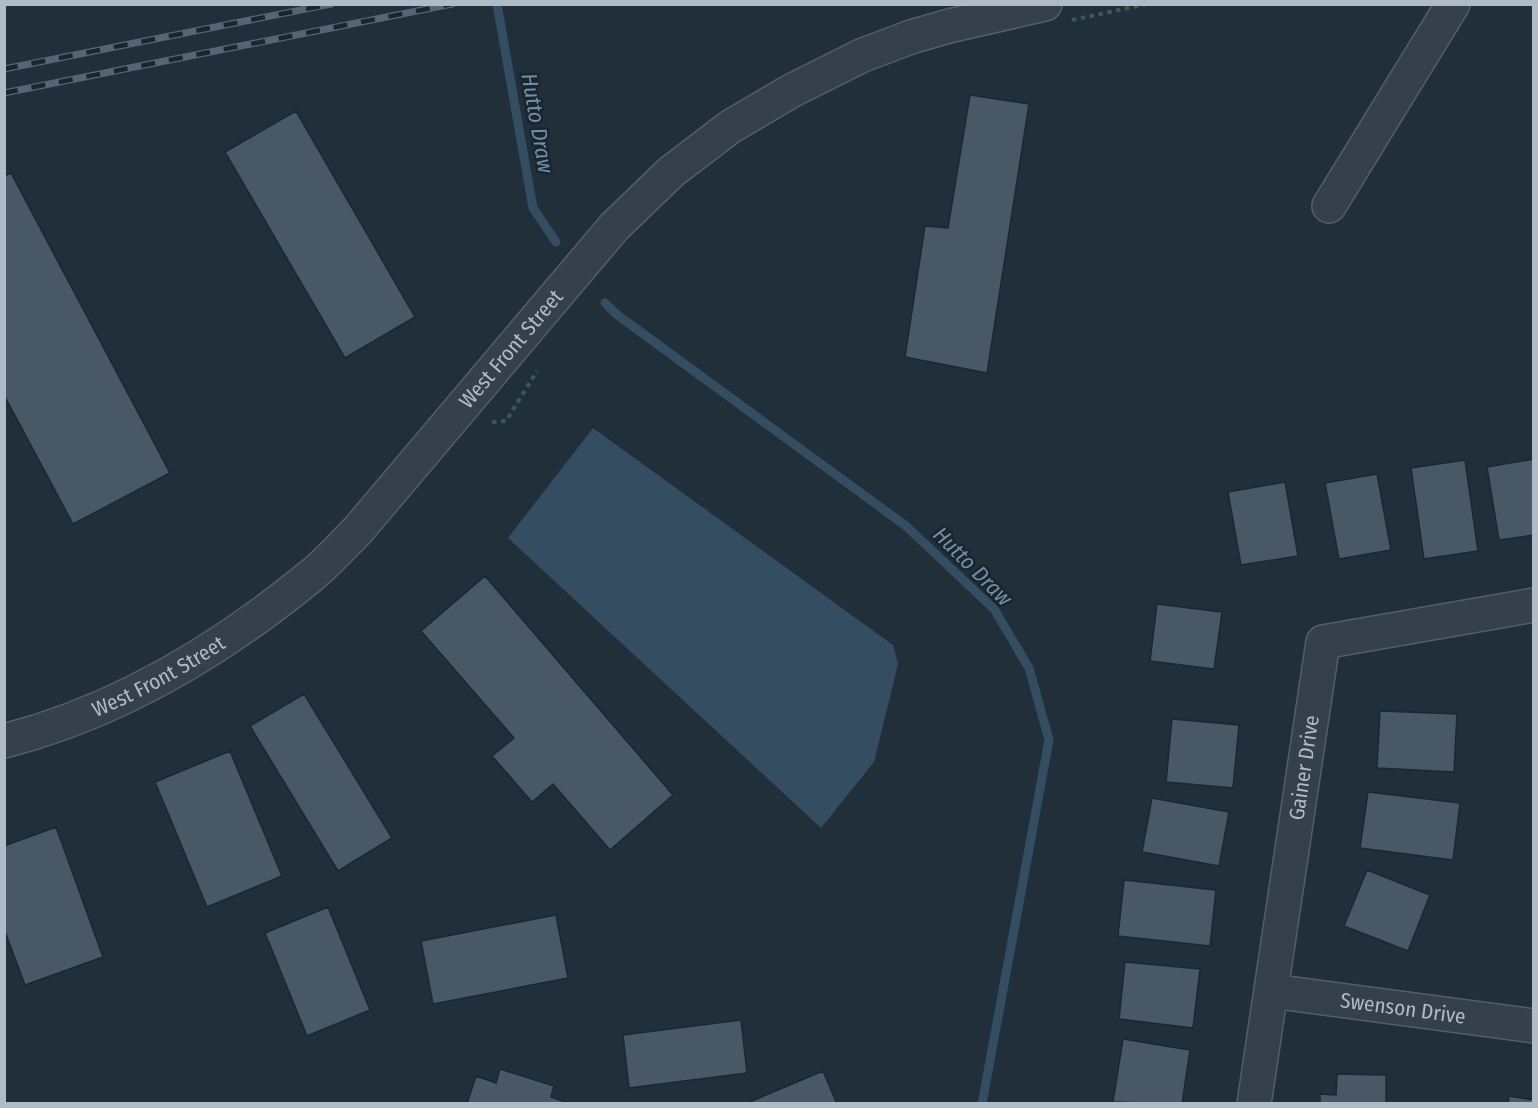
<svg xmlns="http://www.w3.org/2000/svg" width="1538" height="1108" viewBox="0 0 1538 1108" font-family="'Fira Sans Condensed',sans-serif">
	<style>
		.water { fill: #354d61 }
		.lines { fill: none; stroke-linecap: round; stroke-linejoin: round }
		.stream { stroke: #354d61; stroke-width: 9 }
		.building { fill: #495865; stroke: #1c2731; stroke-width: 1.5 }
		.minor-casing { stroke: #525e68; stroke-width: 36 }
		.path { stroke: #415757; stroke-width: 4; stroke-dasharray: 4.5 4.5; stroke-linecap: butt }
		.minor { stroke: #35404a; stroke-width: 33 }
		.rail-casing { stroke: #566571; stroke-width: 7 }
		.rail { stroke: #1a252e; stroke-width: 4.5; stroke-dasharray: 14; stroke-linecap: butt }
		.labels { text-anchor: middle; stroke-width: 5; stroke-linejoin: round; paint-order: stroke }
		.street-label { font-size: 21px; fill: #afbbc6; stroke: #1a252e }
		.water-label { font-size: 22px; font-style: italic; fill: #7090aa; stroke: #1a252e }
	</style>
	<rect width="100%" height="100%" fill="#212f3a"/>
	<path class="water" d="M 593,428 L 893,645 L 898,664 L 874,762 L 821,828 L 508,538 Z"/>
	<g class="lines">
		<path class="stream" d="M 497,4 L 533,208 L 556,242
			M 605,303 L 616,314 L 906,526 L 994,609 L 1029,668 L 1049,740 L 982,1104"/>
	</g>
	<path class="building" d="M 970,95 L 1029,104 L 987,373 L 905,357 L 925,226 L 948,228 Z
		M 296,111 L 415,317 L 345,358 L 225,152 Z
		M 11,173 L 170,473 L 73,524 L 4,395 L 4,176 Z
		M 1534,459 L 1534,535 L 1499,540 L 1487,467 Z
		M 1465,460 L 1478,551 L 1424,559 L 1411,468 Z
		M 1377,474 L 1391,550 L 1339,559 L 1325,483 Z
		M 1285,482 L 1298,556 L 1241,565 L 1228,492 Z
		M 485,576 L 673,795 L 610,850 L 553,784 L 532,802 L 492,756 L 514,738 L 421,631 Z
		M 1157,604 L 1222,612 L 1214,669 L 1150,661 Z
		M 304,694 L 392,838 L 338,871 L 250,726 Z
		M 1380,711 L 1457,714 L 1454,772 L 1377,768 Z
		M 1172,719 L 1239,725 L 1233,788 L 1166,782 Z
		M 230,751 L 282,876 L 207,907 L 155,782 Z
		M 1368,792 L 1460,803 L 1453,860 L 1360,848 Z
		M 1152,798 L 1229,812 L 1219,866 L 1142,852 Z
		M 56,827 L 103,957 L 25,985 L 4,929 L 4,846 Z
		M 1367,870 L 1430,895 L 1408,951 L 1344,926 Z
		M 1124,880 L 1216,890 L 1210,946 L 1118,936 Z
		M 328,907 L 370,1010 L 307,1036 L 265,933 Z
		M 556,915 L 568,978 L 433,1004 L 421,941 Z
		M 1125,962 L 1200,969 L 1193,1028 L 1119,1019 Z
		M 741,1020 L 747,1073 L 629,1088 L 623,1035 Z
		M 1123,1039 L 1190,1050 L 1182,1104 L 1113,1102 Z
		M 500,1069 L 554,1086 L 551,1097 L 571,1104 L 467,1104 L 476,1076 L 496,1083 Z
		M 823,1071 L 837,1104 L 745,1104 Z
		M 1337,1074 L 1386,1075 L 1386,1104 L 1320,1104 L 1320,1094 L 1336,1095 Z
		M 1509,1096 L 1534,1100 L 1534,1104 L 1508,1104 Z"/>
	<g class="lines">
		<defs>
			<g id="minor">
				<path d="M 1329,206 L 1453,4"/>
				<path id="s1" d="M 4,741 C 118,712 222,649 312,575 C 328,562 343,545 358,530 L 614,227 L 671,172 L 730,127 L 791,91 L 863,55 L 911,37 L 949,26 L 1045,4"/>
				<path id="s2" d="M 1272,991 L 1534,1026"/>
				<path id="s3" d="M 1254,1104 L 1323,642 L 1534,605"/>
			</g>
		</defs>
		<use href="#minor" class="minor-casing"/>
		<path class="path" d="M 1072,20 L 1147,4
			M 492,422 L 506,421 L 537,371"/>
		<use href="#minor" class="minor"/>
		<defs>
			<path id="rail" d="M 4,69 L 331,4
				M 4,93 L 452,4"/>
		</defs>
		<use href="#rail" class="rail-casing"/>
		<use href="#rail" class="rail"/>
	</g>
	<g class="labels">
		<g class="street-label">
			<text dy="7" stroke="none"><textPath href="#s1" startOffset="654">West Front Street</textPath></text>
			<text dy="7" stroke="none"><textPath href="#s1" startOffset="168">West Front Street</textPath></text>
			<text dy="7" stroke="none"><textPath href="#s3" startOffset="340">Gainer Drive</textPath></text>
			<text dy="7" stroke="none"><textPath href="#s2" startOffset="132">Swenson Drive</textPath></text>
		</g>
		<g class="water-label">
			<text transform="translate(538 123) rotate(80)" y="8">Hutto Draw</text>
			<text transform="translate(973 566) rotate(45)" y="8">Hutto Draw</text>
		</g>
	</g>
	<rect width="1538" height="1108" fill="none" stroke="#afbbc6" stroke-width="12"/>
</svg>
